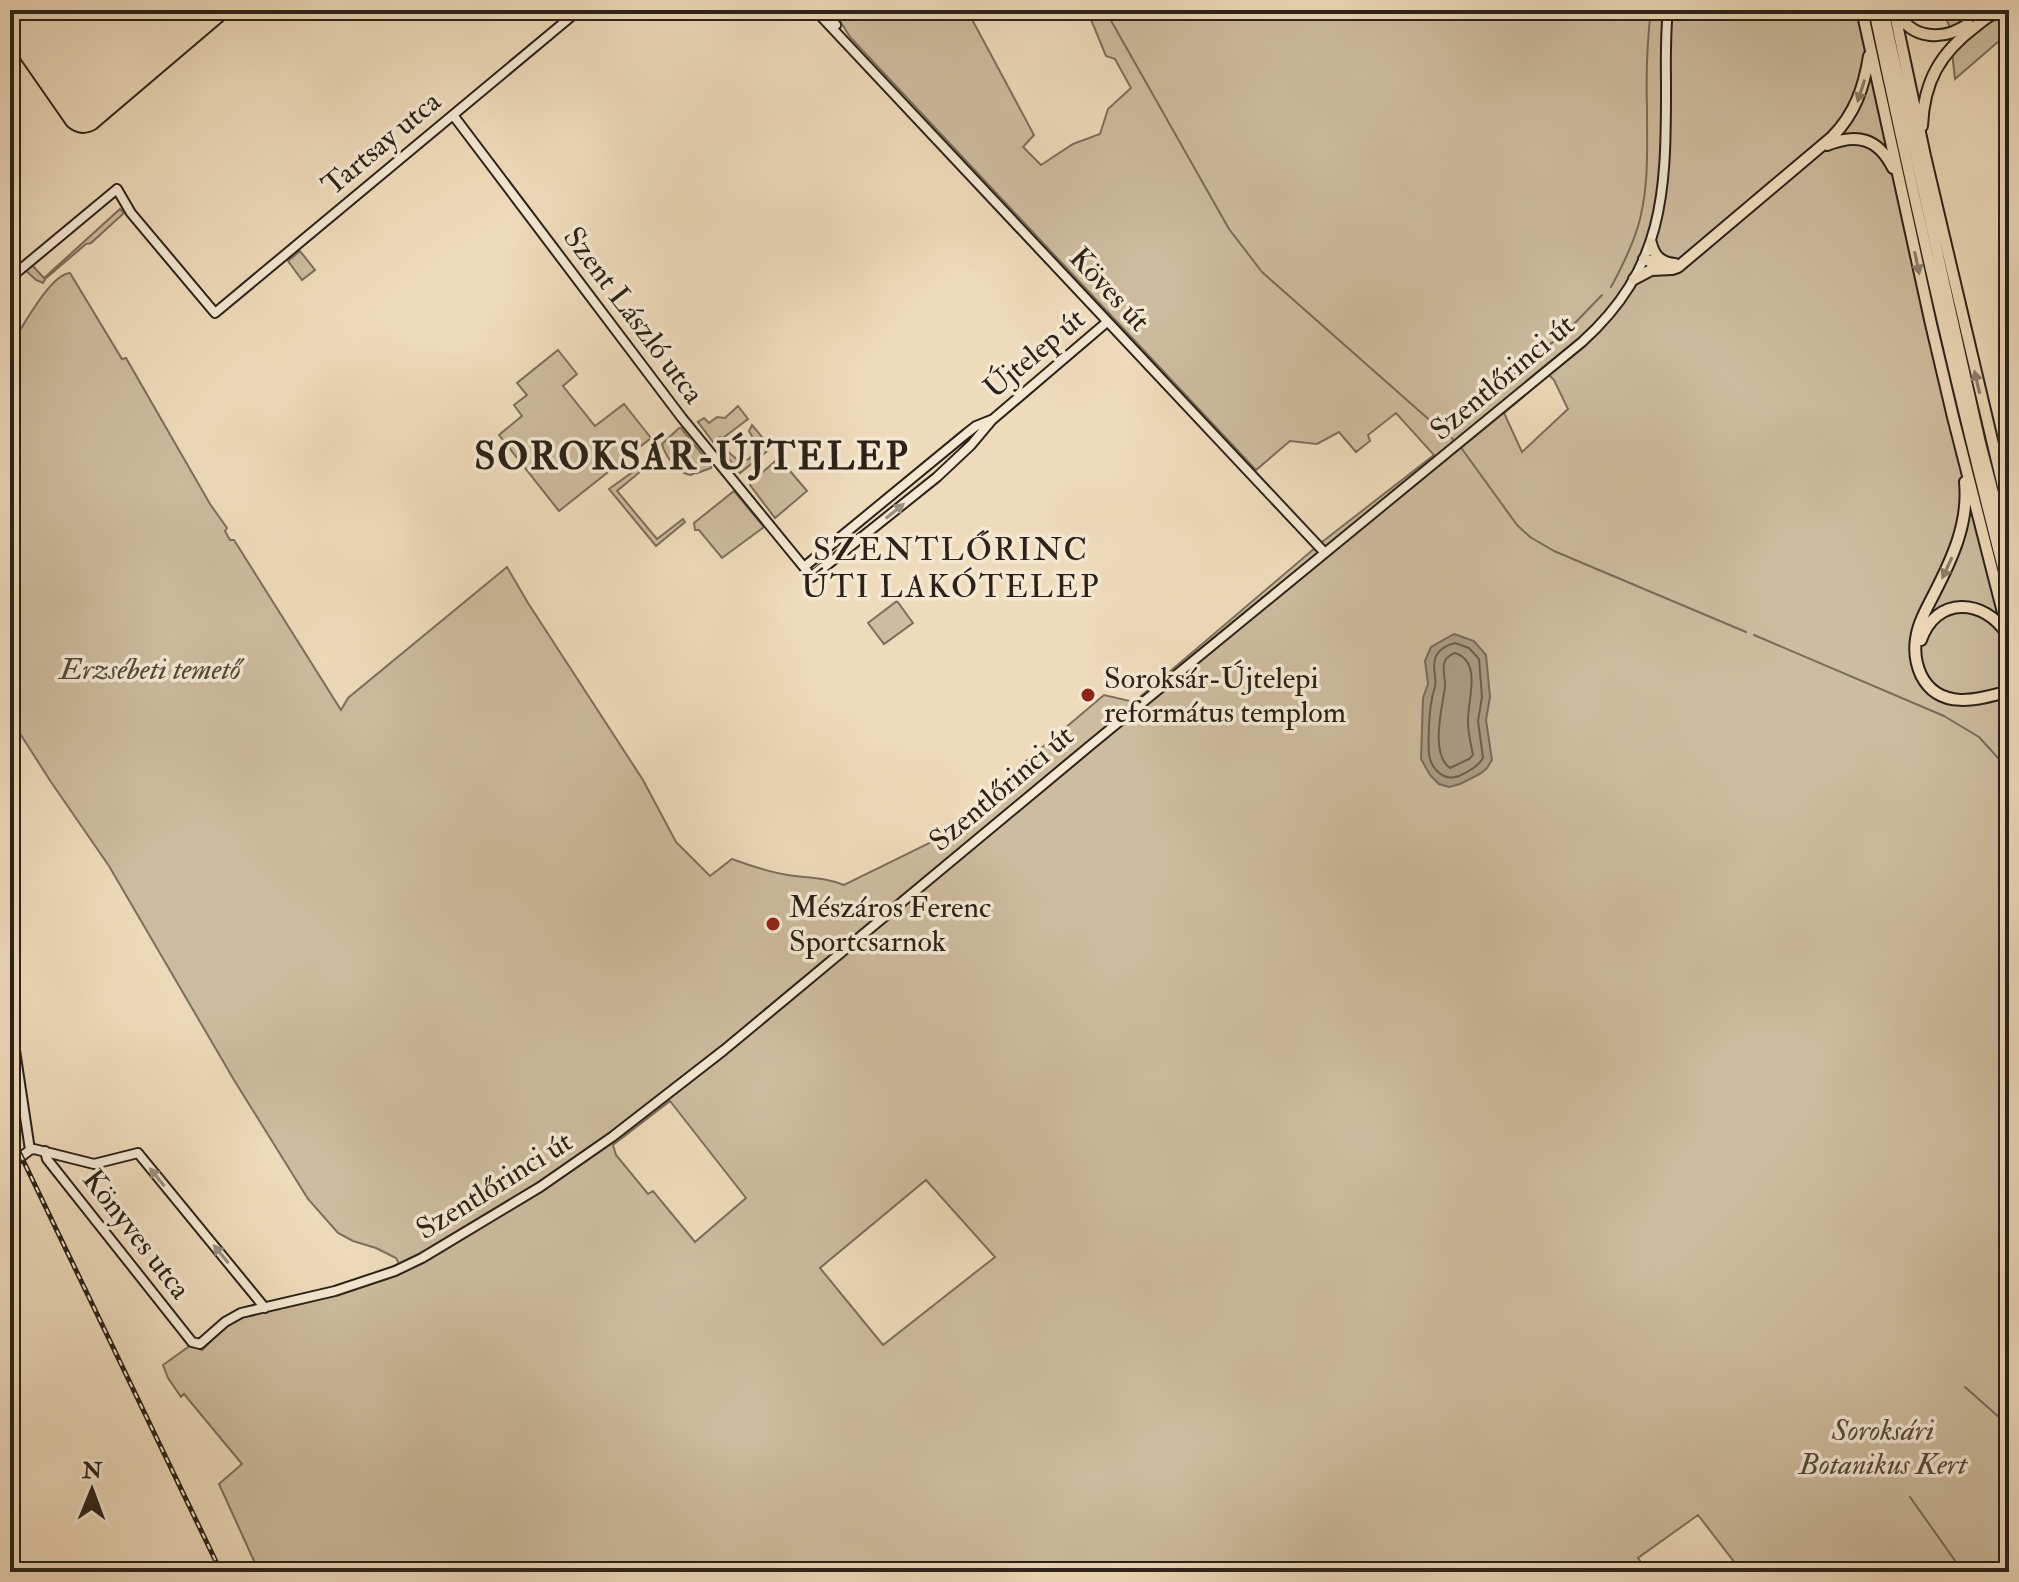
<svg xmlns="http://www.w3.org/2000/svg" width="2019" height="1582" viewBox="0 0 2019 1582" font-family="'IM FELL Double Pica',serif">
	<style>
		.green { fill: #cdbc9f; stroke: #7c6f5c; stroke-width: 2; fill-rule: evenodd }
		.water { fill: #ac9c84; stroke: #796b59; stroke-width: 2 }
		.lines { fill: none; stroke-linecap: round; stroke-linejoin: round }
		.shore { stroke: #6c5f4e; stroke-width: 2 }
		.stream { stroke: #796b59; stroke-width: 2 }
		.secondary-casing { stroke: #2c2218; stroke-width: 12 }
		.highway-casing { stroke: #2c2218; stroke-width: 14 }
		.secondary { stroke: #f4e8d3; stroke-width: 8 }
		.highway { stroke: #eedbbb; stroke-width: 10 }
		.tram { stroke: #2c2218; stroke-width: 2 }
		.rail-casing { stroke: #2c2218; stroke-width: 5 }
		.rail { stroke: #f4e8d3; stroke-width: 2; stroke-dasharray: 6; stroke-linecap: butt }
		.oneway { fill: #8d7e6a }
		.oneway2 { fill: #9a8f7f }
		.poi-dot { fill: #8f2418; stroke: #f4e8d3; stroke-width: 3 }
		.labels { text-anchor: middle; stroke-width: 7; stroke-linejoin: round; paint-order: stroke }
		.street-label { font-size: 30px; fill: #2c2218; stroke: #f4e8d3 }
		.park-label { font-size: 30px; font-style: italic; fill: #54483a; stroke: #f4e8d3 }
		.poi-label { font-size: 30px; fill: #2c2218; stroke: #f4e8d3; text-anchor: start }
		.neighbourhood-label { font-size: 32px; letter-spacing: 2px; fill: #2c2218; stroke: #f4e8d3 }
		.district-label { font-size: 38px; font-weight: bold; letter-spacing: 2px; fill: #2c2218; stroke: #f4e8d3 }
	</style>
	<rect width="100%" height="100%" fill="#eedbbb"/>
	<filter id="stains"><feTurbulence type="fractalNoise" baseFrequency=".0025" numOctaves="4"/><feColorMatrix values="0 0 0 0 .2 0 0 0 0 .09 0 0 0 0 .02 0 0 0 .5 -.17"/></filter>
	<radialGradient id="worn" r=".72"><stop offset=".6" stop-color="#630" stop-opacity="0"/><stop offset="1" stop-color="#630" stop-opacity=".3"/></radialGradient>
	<path class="green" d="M 833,10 L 967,10 L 1034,135 L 1023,147 L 1041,165 L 1073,144 L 1100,134 L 1108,109 L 1131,88 L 1115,59 L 1106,56 L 1087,10 L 1859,10 L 1954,441 L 2009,653 L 2009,1572 L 1742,1572 L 1698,1515 L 1638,1558 L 1648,1572 L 259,1572 L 219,1484 L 242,1464 L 184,1394 L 181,1397 L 168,1378 L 163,1365 L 191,1345 L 202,1350 L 227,1325 L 242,1315 L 403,1271 L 396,1258 L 376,1248 L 353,1241 L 338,1233 L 308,1199 L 234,1080 L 109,866 L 51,782 L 10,718 L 10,338 L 12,335 L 17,335 C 27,319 52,274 70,273 L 122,359 L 126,358 L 210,504 L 227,528 L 225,531 L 230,540 L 234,540 L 341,710 L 348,698 L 507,567 L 528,603 L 643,780 L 676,842 L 710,876 L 732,859 C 751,866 768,872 788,875 C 808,878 823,877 844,885 L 950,833 L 987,806 L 993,789 L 1104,695 L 1134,702 L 1322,542 L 1434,455 L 1396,413 L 1368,435 L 1370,441 L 1356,452 L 1339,432 L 1317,444 L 1290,441 L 1256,470 L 850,37 ZM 1549,375 L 1554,380 L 1568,409 L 1522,452 L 1504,413 ZM 670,1101 L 746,1198 L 695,1242 L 653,1191 L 648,1194 L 616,1155 L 613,1145 ZM 926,1180 L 995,1257 L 883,1345 L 820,1268 Z
		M 1942,10 L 2001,10 L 1999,41 L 1955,79 L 1949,25 Z
		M 120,209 L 124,213 L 91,243 L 86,244 L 45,279 L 43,283 L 36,280 L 24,269 L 31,264 L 44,278 Z
		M 300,251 L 315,270 L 302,280 L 288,261 Z
		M 558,350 L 577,374 L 563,386 L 595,426 L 624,404 L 651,438 L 559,511 L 499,435 L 522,416 L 514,405 L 527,395 L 517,383 Z
		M 738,406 L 748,419 L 723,438 L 719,437 L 713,442 L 698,422 L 704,418 L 709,423 L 717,417 L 725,418 Z
		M 752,425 L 771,448 L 740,473 L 722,451 L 725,448 C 732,456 738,463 749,459 C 758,450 755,440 749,431 Z
		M 679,428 L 681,428 L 710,464 L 711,468 L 697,473 L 697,472 L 691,475 C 678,474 665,456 662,444 Z
		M 779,458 L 807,491 L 775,518 L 750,485 L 751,482 Z
		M 637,464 L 642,466 L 641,471 L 617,491 L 657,539 L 683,519 L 685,522 L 656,546 L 609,489 L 634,471 L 633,468 Z
		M 734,491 L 764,527 L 722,558 L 699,530 L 695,530 L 694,523 Z
		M 897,601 L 913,623 L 884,644 L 868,623 Z"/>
	<path class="water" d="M 1454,634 L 1474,641 L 1486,655 L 1490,697 L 1486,720 L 1492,760 L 1487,768 L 1480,774 L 1460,784 L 1449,787 L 1439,784 L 1430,775 L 1421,759 L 1423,698 L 1428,684 L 1425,661 L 1431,647 Z"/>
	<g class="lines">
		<path class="shore" d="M 1455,643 L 1469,648 L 1479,659 L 1482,697 L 1478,721 L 1483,758 C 1478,767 1468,772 1459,776 C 1444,782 1431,769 1429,754 C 1428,742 1429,711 1432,699 C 1432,695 1434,691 1435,687 C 1437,676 1431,666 1436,656 C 1440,648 1447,645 1455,643 Z
			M 1455,653 C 1483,662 1467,701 1468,723 C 1468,733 1471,744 1473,755 L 1469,759 L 1450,768 C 1430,754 1442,708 1445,687 C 1446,679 1441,668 1445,661 C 1447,656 1451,655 1455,653 Z"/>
		<path class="stream" d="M 1105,10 L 1229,229 L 1262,272 L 1434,424
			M 1611,287 C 1623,265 1634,243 1640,219 C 1649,182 1647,146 1647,109 C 1646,76 1647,42 1651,10
			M 1453,439 L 1449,436 L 1451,428 L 1573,325 L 1602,295
			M 1462,449 L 1517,525 L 1530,537 L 1554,551 L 1746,632
			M 1754,635 L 1944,716 L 1979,737 L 2009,770
			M 1965,1387 L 2009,1426
			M 1910,1497 L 1963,1572"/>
		<defs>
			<path id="secondary" d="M 815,10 L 1325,553
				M 824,10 L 836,25
				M 453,115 L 682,418 L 812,577 L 937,477 L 971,445 L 992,420 L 1107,322
				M 10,278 L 117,189 L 131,213 L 215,313 L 579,10
				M 804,567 L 967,433 L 976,426 L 991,420
				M 10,1017 L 30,1150
				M 45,1151 L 47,1159 L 192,1342 L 200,1344 L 225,1322 L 241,1313 L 335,1291 L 395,1271 L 422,1258 L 540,1187 L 612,1137 L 724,1050 L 1092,744 L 1582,342 C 1664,268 1666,193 1666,90 C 1666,63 1665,37 1668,10
				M 10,1165 L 30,1150 L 34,1149 L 94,1164 L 138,1153 L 265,1308"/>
			<path id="highway" d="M 1862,10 L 1931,324 L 1953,417 L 2009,636
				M 1874,10 C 1915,205 1959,398 2009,591
				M 1883,10 L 1980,443 L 2009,554
				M 1894,10 L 1925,156 L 2009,512
				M 1897,11 C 1911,40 1944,41 1968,24
				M 1922,126 C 1924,81 1940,53 1976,26 C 1987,17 1995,10 2009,11
				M 1827,145 C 1857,133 1878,138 1893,168
				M 1651,243 C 1654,256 1661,263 1675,264
				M 1644,259 L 1663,266
				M 1634,279 L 1651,270 L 1672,269 L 1678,267 L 1832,137 C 1855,114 1864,87 1869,56
				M 1965,482 C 1969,523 1952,559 1934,594 C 1927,608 1918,623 1916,639 C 1914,652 1916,664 1921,675 C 1939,711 1978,700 2009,691
				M 1921,640 C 1936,596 1984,598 2007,634"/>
		</defs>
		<use href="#secondary" class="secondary-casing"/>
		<use href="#highway" class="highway-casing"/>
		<use href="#secondary" class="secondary"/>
		<use href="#highway" class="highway"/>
		<path class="tram" d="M 10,44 L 67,126 C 76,134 86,135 96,129 L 236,10"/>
		<defs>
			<path id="rail" d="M 10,1133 L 221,1572"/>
		</defs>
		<use href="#rail" class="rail-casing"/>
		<use href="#rail" class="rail"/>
	</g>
	<defs><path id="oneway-solid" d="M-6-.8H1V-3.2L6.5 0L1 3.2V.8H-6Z" transform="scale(2)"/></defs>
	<g class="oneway">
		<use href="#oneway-solid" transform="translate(1861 91) rotate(108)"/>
		<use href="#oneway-solid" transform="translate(1917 263) rotate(78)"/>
		<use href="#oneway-solid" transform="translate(1977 382) rotate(-103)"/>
		<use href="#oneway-solid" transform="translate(1947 568) rotate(115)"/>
	</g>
	<g class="oneway2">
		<use href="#oneway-solid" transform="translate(895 511) rotate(-39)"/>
		<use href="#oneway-solid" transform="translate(157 1177) rotate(-129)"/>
		<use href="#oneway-solid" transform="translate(221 1254) rotate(-129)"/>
	</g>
	<g class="poi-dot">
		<circle cx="1088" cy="695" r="8"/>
		<circle cx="773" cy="924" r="8"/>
	</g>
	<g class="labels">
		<g class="street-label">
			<text transform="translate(381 143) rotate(-40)" y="10">Tartsay utca</text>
			<text transform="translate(1110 289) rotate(47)" y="10">Köves út</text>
			<text transform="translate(634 315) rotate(53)" y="10">Szent László utca</text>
			<text transform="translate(1034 353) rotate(-40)" y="10">Újtelep út</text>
			<text transform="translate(1502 377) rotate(-40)" y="10">Szentlőrinci út</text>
			<text transform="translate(1001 788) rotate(-40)" y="10">Szentlőrinci út</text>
			<text transform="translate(494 1185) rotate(-32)" y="10">Szentlőrinci út</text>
			<text transform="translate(137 1234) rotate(52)" y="10">Könyves utca</text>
		</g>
		<g class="park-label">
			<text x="150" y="679">Erzsébeti temető</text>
			<text x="1883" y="1440">Soroksári<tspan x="1883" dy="34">Botanikus Kert</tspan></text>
		</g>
		<g class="poi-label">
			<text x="1104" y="688">Soroksár-Újtelepi<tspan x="1104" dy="34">református templom</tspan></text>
			<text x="789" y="917">Mészáros Ferenc<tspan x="789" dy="34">Sportcsarnok</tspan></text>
		</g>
		<g class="neighbourhood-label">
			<text x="951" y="560">SZENTLŐRINC<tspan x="951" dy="37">ÚTI LAKÓTELEP</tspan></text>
		</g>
		<g class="district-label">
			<text x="692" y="469">SOROKSÁR-ÚJTELEP</text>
		</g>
	</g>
	<rect width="2019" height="1582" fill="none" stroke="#eedbbb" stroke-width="40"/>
	<rect x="12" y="12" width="1995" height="1558" fill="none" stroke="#2c2218" stroke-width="4"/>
	<rect x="20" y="20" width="1979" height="1542" fill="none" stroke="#2c2218" stroke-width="2"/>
	<g transform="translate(92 1490) rotate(1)" stroke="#f4e8d3" stroke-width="6" paint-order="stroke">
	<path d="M0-6L14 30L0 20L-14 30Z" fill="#2c2218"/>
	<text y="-12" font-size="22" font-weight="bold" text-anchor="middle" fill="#2c2218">N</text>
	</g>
	<rect width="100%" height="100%" filter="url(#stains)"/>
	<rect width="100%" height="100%" fill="url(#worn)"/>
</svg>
